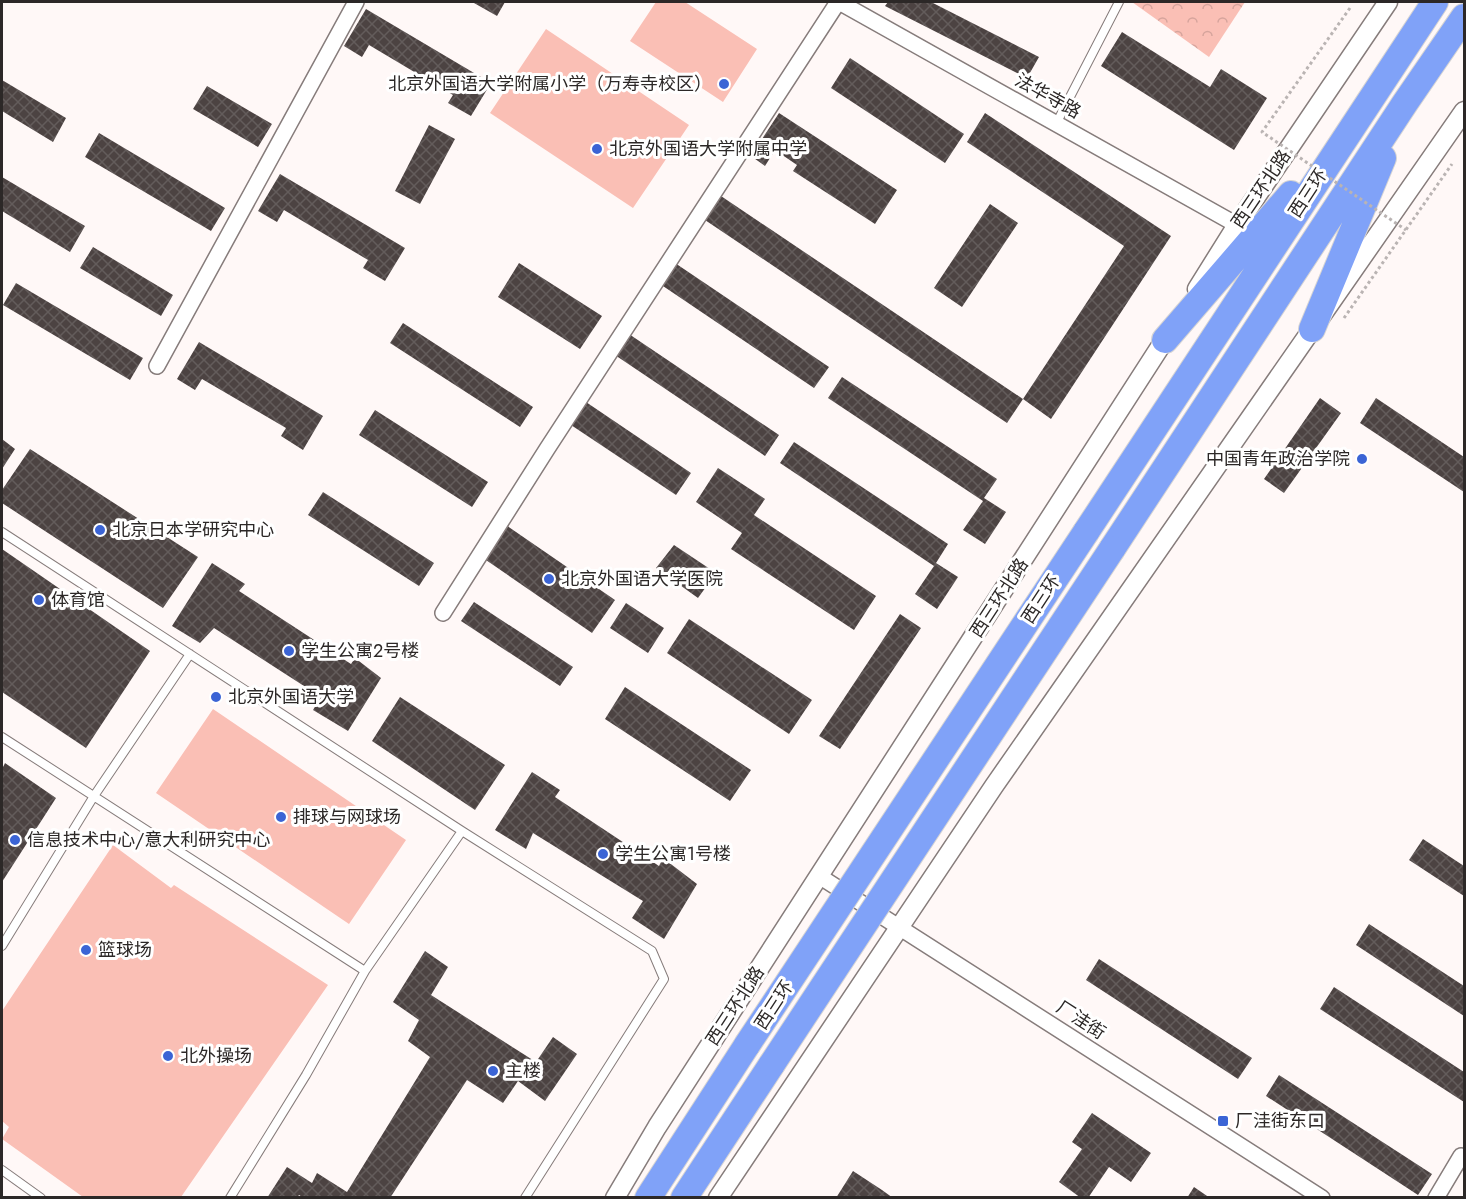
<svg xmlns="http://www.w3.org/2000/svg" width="1466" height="1199" viewBox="0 0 1466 1199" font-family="Jost,'Noto Sans SC',sans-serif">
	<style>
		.park { fill: url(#park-crowns) }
		.garden { fill: #fabfb5 }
		.building { fill: url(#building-cross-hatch) }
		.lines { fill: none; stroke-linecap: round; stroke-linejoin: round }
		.service-casing { stroke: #867c7b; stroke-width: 10 }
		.minor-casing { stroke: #867c7b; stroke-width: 18 }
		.tertiary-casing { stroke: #867c7b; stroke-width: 21 }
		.trunk-casing { stroke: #d5d4d4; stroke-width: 28 }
		.path { stroke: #bab4b3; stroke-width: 3; stroke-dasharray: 3 3; stroke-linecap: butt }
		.service { stroke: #fff; stroke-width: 8 }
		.minor { stroke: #fff; stroke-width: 15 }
		.tertiary { stroke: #fff; stroke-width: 18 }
		.trunk { stroke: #80a2f8; stroke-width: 26 }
		.trunk-bridge-casing { stroke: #d5d4d4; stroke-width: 28; stroke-linecap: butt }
		.path-bridge { stroke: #bab4b3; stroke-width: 3; stroke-dasharray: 3 3; stroke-linecap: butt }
		.trunk-bridge { stroke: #80a2f8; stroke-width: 26 }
		.poi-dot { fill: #3b64d5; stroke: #fff; stroke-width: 2 }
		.labels { text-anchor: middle; stroke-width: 6; stroke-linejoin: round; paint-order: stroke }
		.poi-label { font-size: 18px; fill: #2c2827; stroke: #fff; text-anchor: start }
		.street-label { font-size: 18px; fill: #2c2827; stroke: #fff }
	</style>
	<defs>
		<pattern id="park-crowns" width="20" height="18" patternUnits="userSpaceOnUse" patternTransform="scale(1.5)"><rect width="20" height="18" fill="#fabfb5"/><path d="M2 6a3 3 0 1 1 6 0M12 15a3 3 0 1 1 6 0" fill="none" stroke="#d6a49c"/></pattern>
		<pattern id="building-cross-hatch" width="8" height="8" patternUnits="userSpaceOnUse" patternTransform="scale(1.5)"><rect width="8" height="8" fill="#4c4342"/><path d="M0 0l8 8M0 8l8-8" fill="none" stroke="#635c5b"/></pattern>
	</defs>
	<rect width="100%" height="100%" fill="#fff8f7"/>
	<path class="park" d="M 1132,2 L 1245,2 L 1209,57 Z"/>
	<path class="garden" d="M 656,2 L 685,2 L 757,49 L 723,102 L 630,41 Z
		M 546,29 L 689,125 L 633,208 L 490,113 Z
		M 213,709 L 406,840 L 349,924 L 156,793 Z
		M 113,845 L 171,888 L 174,885 L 328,985 L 181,1197 L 83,1197 L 2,1139 L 9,1127 L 2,1121 L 2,1011 Z"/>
	<path class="building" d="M 475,2 L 505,2 L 497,16 L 474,3 Z
		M 888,2 L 931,2 L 1039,57 L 1027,78 L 885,6 Z
		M 366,9 L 491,83 L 471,116 L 448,103 L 453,95 L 369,45 L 362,57 L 344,46 Z
		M 1122,32 L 1210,87 L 1221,69 L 1267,98 L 1234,150 L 1101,66 Z
		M 850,58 L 964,134 L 945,163 L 831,88 Z
		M 2,80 L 66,118 L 53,142 L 2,111 Z
		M 207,86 L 272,124 L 258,147 L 193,109 Z
		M 779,113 L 897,190 L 875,224 L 793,171 L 797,165 L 775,150 L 765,166 L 751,156 Z
		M 985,113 L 1171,236 L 1051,419 L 1023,399 L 1124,246 L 967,142 Z
		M 429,125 L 455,139 L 420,204 L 395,191 Z
		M 99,133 L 225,208 L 211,231 L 85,157 Z
		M 280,174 L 405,248 L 385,281 L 363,268 L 368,260 L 284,210 L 277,222 L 258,211 Z
		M 2,177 L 85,226 L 70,252 L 2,211 Z
		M 721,196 L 1023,399 L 1007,423 L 705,220 Z
		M 990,204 L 1018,223 L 962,307 L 934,288 Z
		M 93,247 L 173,295 L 161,316 L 80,268 Z
		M 519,263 L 602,316 L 580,349 L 498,297 Z
		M 675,263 L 829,367 L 814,388 L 660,284 Z
		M 16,283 L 143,358 L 130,380 L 3,305 Z
		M 403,323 L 533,407 L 520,427 L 390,343 Z
		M 623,330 L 779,435 L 765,456 L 609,351 Z
		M 199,342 L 323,416 L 303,450 L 281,436 L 286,428 L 202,379 L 195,390 L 177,379 Z
		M 842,377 L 997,479 L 984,498 L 1006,512 L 985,544 L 963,530 L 983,501 L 828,398 Z
		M 1320,398 L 1341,413 L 1284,493 L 1264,479 Z
		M 1376,398 L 1464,457 L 1464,492 L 1360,423 Z
		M 583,400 L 691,473 L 676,495 L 568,423 Z
		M 375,410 L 488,482 L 472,507 L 359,435 Z
		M 2,439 L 15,449 L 2,469 Z
		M 794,442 L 948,544 L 936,563 L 958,577 L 937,609 L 915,594 L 934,566 L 780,463 Z
		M 30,449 L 198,557 L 163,608 L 2,503 L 2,490 Z
		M 718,468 L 765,499 L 754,515 L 876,596 L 854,630 L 731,549 L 742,533 L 696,502 Z
		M 323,492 L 434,563 L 419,586 L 308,515 Z
		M 506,525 L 615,600 L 592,633 L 483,558 Z
		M 674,545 L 716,573 L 698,598 L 656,568 Z
		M 2,549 L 150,651 L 86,748 L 2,692 Z
		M 212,563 L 245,584 L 239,591 L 351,664 L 355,658 L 381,678 L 348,731 L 313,710 L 321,697 L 214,628 L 200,643 L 172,626 Z
		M 474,602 L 573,667 L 560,686 L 461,621 Z
		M 626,603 L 664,628 L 648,653 L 610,628 Z
		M 900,614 L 921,628 L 840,749 L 819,736 Z
		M 689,619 L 812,700 L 789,734 L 667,653 Z
		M 625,687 L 751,770 L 730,801 L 605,719 Z
		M 400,697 L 505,765 L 475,810 L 372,741 Z
		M 5,763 L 56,798 L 2,882 L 2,769 Z
		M 532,772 L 560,790 L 555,797 L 659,866 L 663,858 L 697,884 L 664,939 L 632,918 L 643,901 L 533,833 L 526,849 L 495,830 Z
		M 1423,839 L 1464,866 L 1464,896 L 1409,860 Z
		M 1369,924 L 1464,986 L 1464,1016 L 1356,945 Z
		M 425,951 L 448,967 L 431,995 L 536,1062 L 553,1037 L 577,1054 L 545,1101 L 518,1081 L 503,1103 L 467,1080 L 390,1198 L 304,1198 L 299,1195 L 297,1198 L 267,1198 L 287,1167 L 312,1183 L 317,1173 L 347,1192 L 430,1057 L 408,1041 L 419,1020 L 393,1002 Z
		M 1099,959 L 1252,1058 L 1238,1079 L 1086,980 Z
		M 1334,987 L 1464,1072 L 1464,1102 L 1320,1009 Z
		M 1279,1075 L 1432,1174 L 1418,1195 L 1266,1096 Z
		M 1092,1113 L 1151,1153 L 1131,1182 L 1109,1167 L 1088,1198 L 1081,1198 L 1059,1182 L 1082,1149 L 1072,1142 Z
		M 853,1171 L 882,1190 L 893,1198 L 836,1198 Z
		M 1194,1187 L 1210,1198 L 1187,1198 Z"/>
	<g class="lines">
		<defs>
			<path id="service" d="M 1056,124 L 1119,2
				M 2,532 L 462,831 L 652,951 L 664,979 L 525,1198
				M 2,737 L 365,971
				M 2,946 L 94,796 L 190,654
				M 2,1170 L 41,1198
				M 230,1198 L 306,1075 L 365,971 L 462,831"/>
			<path id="minor" d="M 839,2 L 1237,225
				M 157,366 L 356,2
				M 443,613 L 547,449 L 838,2
				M 819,876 L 1322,1198
				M 1436,1198 L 1461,1156"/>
			<path id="tertiary" d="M 1197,289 L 1237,225 L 1388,2
				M 615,1198 L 657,1127 L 1171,330
				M 718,1198 L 994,786 L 1464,111"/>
			<path id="trunk" d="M 1312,329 L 1383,158
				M 1165,340 L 1291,194
				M 1086,532 L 1435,2
				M 1112,549 L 1405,103 L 1464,17
				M 648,1198 L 747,1045
				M 684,1198 L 772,1064"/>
		</defs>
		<use href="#service" class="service-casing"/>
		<use href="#minor" class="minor-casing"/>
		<use href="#tertiary" class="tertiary-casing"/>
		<use href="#trunk" class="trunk-casing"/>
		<path class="path" d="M 1344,318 L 1452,164"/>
		<use href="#service" class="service"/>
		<use href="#minor" class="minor"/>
		<use href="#tertiary" class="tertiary"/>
		<use href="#trunk" class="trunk"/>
		<defs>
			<path id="trunk-bridge" d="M 747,1045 L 1086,532
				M 772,1064 L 1112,549"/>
		</defs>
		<use href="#trunk-bridge" class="trunk-bridge-casing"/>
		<path class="path-bridge" d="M 1350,8 L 1262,132 L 1406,230"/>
		<use href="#trunk-bridge" class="trunk-bridge"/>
	</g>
	<g class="poi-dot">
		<circle cx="724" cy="84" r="6"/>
		<circle cx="597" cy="149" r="6"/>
		<circle cx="1362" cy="459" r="6"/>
		<circle cx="100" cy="530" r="6"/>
		<circle cx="549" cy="579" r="6"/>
		<circle cx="39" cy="600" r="6"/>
		<circle cx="289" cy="651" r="6"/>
		<circle cx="216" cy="697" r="6"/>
		<circle cx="281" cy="817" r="6"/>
		<circle cx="15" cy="840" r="6"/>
		<circle cx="603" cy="854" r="6"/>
		<circle cx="86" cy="950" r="6"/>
		<circle cx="168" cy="1056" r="6"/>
		<circle cx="493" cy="1071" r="6"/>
		<rect x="1217" y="1115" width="12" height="12" rx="3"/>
	</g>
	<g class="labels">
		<g class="poi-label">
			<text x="712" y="90" text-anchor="end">北京外国语大学附属小学（万寿寺校区）</text>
			<text x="609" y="155">北京外国语大学附属中学</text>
			<text x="1350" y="465" text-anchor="end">中国青年政治学院</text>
			<text x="112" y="536">北京日本学研究中心</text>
			<text x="561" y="585">北京外国语大学医院</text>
			<text x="51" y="606">体育馆</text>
			<text x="301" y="657">学生公寓2号楼</text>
			<text x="228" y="703">北京外国语大学</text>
			<text x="293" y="823">排球与网球场</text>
			<text x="27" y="846">信息技术中心/意大利研究中心</text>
			<text x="615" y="860">学生公寓1号楼</text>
			<text x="98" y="956">篮球场</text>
			<text x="180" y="1062">北外操场</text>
			<text x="505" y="1077">主楼</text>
			<text x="1235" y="1127">厂洼街东口</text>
		</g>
		<g class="street-label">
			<text transform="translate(1048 96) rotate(29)" y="6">法华寺路</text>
			<text transform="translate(1261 189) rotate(-56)" y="6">西三环北路</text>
			<text transform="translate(1308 193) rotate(-57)" y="6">西三环</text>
			<text transform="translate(999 598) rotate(-57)" y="6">西三环北路</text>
			<text transform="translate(1041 599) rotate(-57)" y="6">西三环</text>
			<text transform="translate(774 1005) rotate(-57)" y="6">西三环</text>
			<text transform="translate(735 1006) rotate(-57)" y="6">西三环北路</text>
			<text transform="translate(1081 1020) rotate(33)" y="6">厂洼街</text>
		</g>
	</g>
	<rect width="1466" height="1199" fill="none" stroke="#2c2827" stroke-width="6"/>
</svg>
